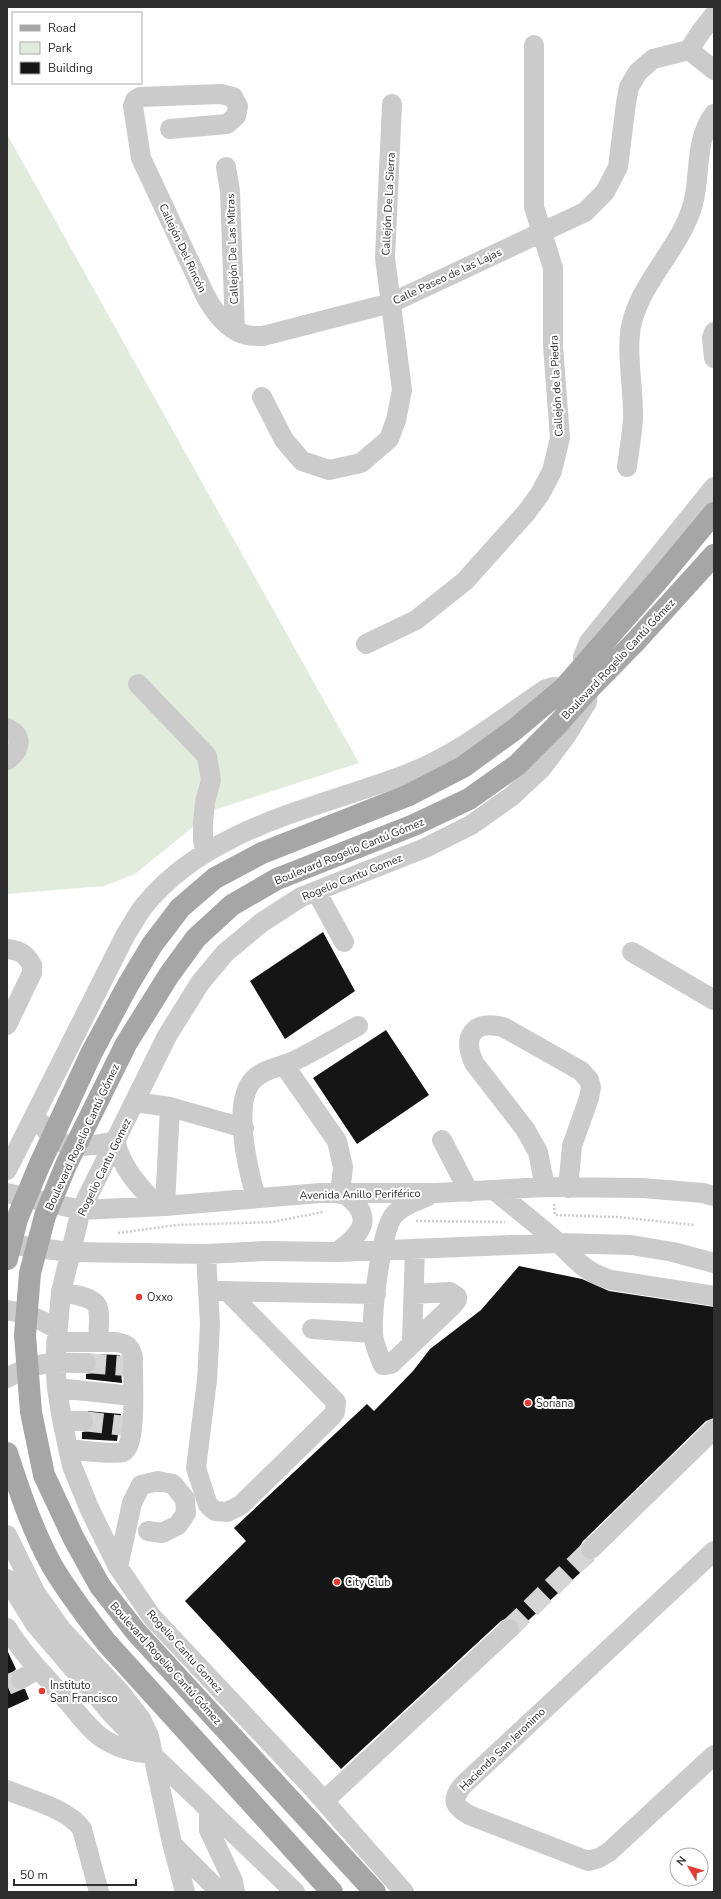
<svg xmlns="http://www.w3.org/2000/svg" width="721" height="1899" viewBox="0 0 721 1899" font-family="'Nunito Sans',sans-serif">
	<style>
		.green { fill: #e2ecdc }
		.building { fill: #151515 }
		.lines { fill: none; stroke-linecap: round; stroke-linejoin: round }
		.minor-tunnel { stroke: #d5d5d5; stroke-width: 20; stroke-dasharray: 20 10; stroke-linecap: butt }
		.path { stroke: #cbcbcb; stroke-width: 2.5; stroke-dasharray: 2 2; stroke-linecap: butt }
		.minor { stroke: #cbcbcb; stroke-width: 20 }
		.major { stroke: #a6a6a6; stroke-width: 22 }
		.major-bridge { stroke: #a6a6a6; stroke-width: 22 }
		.poi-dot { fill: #e53c31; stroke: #fff; stroke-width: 1.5 }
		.labels { text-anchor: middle; stroke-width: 4; stroke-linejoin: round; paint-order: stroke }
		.street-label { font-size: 11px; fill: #2e2e2e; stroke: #fff }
		.poi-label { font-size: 11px; fill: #2e2e2e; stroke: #fff; text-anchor: start }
	</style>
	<rect width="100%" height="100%" fill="#fff"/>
	<path class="green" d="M 7,134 L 359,763 L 214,810 L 135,874 L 104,886 L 7,894 Z"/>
	<path class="building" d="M 323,932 L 355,991 L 285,1039 L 250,981 Z
		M 386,1030 L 429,1095 L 357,1144 L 313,1078 Z
		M 519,1266 L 582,1279 L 609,1291 L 714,1307 L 714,1418 L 706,1421 L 583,1541 L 580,1546 L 580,1552 L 583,1557 L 588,1560 L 594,1560 L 520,1628 L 518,1621 L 513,1618 L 507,1618 L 501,1621 L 341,1769 L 185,1601 L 246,1541 L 234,1528 L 367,1404 L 374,1411 L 413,1371 L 430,1349 L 481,1310 Z
		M 92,1354 L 120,1355 L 122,1383 L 86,1379 L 86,1374 L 92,1373 L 96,1369 L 97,1364 L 96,1358 Z
		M 87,1411 L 121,1414 L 117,1441 L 82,1439 L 82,1432 L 89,1431 L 92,1428 L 94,1422 L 93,1415 Z
		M 7,1650 L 16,1669 L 11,1674 L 10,1679 L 11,1684 L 16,1689 L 25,1689 L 29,1699 L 7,1709 Z"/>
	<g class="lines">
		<path class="minor-tunnel" d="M 86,1363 L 127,1366
			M 83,1421 L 125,1426
			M 509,1629 L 591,1549
			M 7,1685 L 21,1679"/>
		<path class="path" d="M 554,1204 L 555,1215 L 617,1217 L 695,1225
			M 416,1221 L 505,1222
			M 118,1233 L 177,1225 L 272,1222 L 323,1212"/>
		<path class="minor" d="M 689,50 L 700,33 L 714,15
			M 689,50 L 714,70
			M 170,129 L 227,124 L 236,116 L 238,106 L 233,97 L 221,94 L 140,97 L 135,100 L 133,106 L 141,158 L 206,297 C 215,313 228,331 247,335 C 252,336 258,336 263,336 L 391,303 L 585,212 L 605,192 L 618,167 L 626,103 L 629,87 L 638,72 L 653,59 L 689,50
			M 226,167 L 230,191 L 235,330
			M 714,332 L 712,338 L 714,358
			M 262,397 L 284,440 L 302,461 L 329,470 L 361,463 L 389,439 L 396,420 L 402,390 L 385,258 L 392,104
			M 627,467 C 629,451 632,435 633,419 C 634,390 625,349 632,322 C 643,279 681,247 693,204 C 701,174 694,141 714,114
			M 366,644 L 416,620 L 465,581 L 526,513 L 540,494 L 552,471 L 560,438 L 553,346 L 553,268 L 534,207 L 534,45
			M 585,664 L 583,657 L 589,642 L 714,487
			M 138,684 L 207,756 L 211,780 L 205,802 L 203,823 L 203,841 L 206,852
			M 7,728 C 24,736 21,750 7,760
			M 316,891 L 344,942
			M 7,949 C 19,950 26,954 32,965 L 32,973 L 7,1025
			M 632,952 L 714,1000
			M 284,1065 L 337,1141 L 343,1167 L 340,1194
			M 135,1102 L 170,1107 L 244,1128
			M 42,1124 C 57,1153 90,1147 115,1141
			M 442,1140 L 469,1192
			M 115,1141 C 123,1170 138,1185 158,1206
			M 7,1170 L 126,934 C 132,925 137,915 144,906 C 207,827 318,808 407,774 C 458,755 501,719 546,689 L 553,687 L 564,688
			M 545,1187 L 538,1152 L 525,1129 L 474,1063 C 462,1036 473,1020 503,1027 L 581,1071 L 589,1080 L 591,1087 L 589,1098 L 572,1146 L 568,1188
			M 495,1191 C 515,1207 535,1223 555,1240 C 577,1259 581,1271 611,1280 L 714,1296
			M 7,1193 L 81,1210 L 165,1206 L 320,1193 L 436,1193 L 545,1187 L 642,1188 L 703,1193 L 714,1196
			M 256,1197 C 248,1170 231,1101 254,1079 C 264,1069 283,1066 296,1060 C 317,1050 337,1037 358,1026
			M 165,1206 L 170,1107
			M 7,1244 L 70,1252 L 206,1254 L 266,1251 L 337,1252 L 559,1243 L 631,1245 L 673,1252 L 714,1263
			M 337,1252 C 363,1233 375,1217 345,1194
			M 206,1254 L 210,1325 L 207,1380 L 196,1468 L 208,1505 L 215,1511 L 227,1512 L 241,1505 L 332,1416 L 335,1412 L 336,1402 L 227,1291
			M 220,1291 L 376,1294
			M 61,1292 C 104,1300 100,1301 98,1342
			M 414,1294 L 450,1292 L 457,1297 L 457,1300 L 452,1306 L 391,1364 L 383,1365 C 379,1356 373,1342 373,1332 C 372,1312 381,1229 394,1215 C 402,1205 417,1201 428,1196
			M 7,1310 C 26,1313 41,1319 57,1329
			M 312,1329 L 373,1333
			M 412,1341 L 415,1249
			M 56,1342 L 116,1342 C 127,1344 130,1346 133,1357 C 132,1372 138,1446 123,1452 C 112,1455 80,1450 68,1449
			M 7,1378 C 36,1361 54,1362 86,1363
			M 57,1388 L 133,1396
			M 62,1420 L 83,1421
			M 7,1535 L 35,1592 L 61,1629 L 120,1692 L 141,1719 L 149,1736 L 172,1843 L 185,1892
			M 591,1549 L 714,1429
			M 714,1551 L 462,1786 C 451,1801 454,1806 469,1815 L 588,1861 L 599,1858 L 609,1852 L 714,1755
			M 118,1567 L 132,1503 L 141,1485 L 158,1481 L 173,1484 L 185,1499 L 186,1513 L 178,1525 L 162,1533 L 148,1531
			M 7,1579 L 35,1624 L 111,1713 L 141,1744 L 295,1892
			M 7,1628 C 24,1656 48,1679 69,1703 C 80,1716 91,1731 105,1740 C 120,1749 134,1753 151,1754
			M 21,1679 L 38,1669
			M 7,1790 C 30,1800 67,1808 82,1829 L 99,1892
			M 324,1801 L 509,1629
			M 209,1810 L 209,1830 L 233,1881 L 235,1892
			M 173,1845 L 220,1892
			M 404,1892 L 309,1784 L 152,1617 L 118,1567 L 90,1510 L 72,1466 L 62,1420 L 57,1388 L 55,1362 L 61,1292 L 81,1210 L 167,1036 L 200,983 L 225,953 L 261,923 L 301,897 L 425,848 L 471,825 L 512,796 L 541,769 L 566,736 L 587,702 L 588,691"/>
		<path class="major" d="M 556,726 L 588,690 L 636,641 L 714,555
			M 409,795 L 463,767 L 514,730 L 564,688 L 660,578 L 714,513
			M 7,1453 C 19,1490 32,1529 51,1564 C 67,1592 87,1617 106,1642 L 332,1892"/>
		<path class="major-bridge" d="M 7,1259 L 17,1219 L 39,1166 L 91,1054 L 128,985 L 152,945 L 180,908 L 215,878 L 262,853 L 409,795
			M 375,1892 L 136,1632 L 100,1586 L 74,1539 L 44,1475 L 31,1412 L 25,1335 L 30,1273 L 45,1216 L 66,1165 L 126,1044 L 169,975 L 196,938 L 232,905 L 277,879 L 414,825 L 469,799 L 517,765 L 556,726"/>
	</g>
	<g class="poi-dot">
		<circle cx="139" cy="1297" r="4"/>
		<circle cx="528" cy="1403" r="4"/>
		<circle cx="337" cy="1582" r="4"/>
		<circle cx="42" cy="1691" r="4"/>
	</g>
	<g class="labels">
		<g class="street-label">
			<text transform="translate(388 204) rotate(-87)" y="4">Callejón De La Sierra</text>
			<text transform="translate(183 248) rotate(65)" y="4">Callejón Del Rincón</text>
			<text transform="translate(232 249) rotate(-92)" y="4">Callejón De Las Mitras</text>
			<text transform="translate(447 276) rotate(-25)" y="4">Calle Paseo de las Lajas</text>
			<text transform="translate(556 386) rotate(-93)" y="4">Callejón de la Piedra</text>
			<text transform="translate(618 659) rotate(-47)" y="4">Boulevard Rogelio Cantú Gómez</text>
			<text transform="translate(349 851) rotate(-22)" y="4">Boulevard Rogelio Cantú Gómez</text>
			<text transform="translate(352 877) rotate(-22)" y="4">Rogelio Cantu Gomez</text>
			<text transform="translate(82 1137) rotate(-65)" y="4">Boulevard Rogelio Cantú Gómez</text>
			<text transform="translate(104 1167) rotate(-64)" y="4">Rogelio Cantu Gomez</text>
			<text transform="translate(360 1194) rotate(-1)" y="4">Avenida Anillo Periférico</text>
			<text transform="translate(185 1651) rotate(48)" y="4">Rogelio Cantu Gomez</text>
			<text transform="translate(166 1663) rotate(48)" y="4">Boulevard Rogelio Cantú Gómez</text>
			<text transform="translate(502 1749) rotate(-44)" y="4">Hacienda San Jeronimo</text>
		</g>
		<g class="poi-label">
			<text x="147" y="1301">Oxxo</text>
			<text x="536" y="1407">Soriana</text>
			<text x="345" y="1586">City Club</text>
			<text x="50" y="1689">Instituto<tspan x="50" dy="13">San Francisco</tspan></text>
		</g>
	</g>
	<rect width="721" height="1899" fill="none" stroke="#2e2e2e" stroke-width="16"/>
	<rect x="12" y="12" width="130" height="72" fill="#ffffff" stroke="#ababab"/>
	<rect x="20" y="25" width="20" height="6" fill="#a6a6a6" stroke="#ababab"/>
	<text x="48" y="32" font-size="12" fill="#2e2e2e">Road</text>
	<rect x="20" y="42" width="20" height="12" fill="#e2ecdc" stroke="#ababab"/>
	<text x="48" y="52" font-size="12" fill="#2e2e2e">Park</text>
	<rect x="20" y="62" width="20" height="12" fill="#151515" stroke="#ababab"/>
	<text x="48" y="72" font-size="12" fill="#2e2e2e">Building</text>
	<g transform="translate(689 1867) rotate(308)"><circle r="19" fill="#ffffff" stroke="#ababab"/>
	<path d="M0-3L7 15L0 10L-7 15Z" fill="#e53c31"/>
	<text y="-6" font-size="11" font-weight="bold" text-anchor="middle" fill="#2e2e2e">N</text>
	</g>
	<path d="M14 1879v6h122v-6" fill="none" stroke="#2e2e2e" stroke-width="2"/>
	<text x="20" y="1879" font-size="12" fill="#2e2e2e" stroke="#ffffff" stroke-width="3" paint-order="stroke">50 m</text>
</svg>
